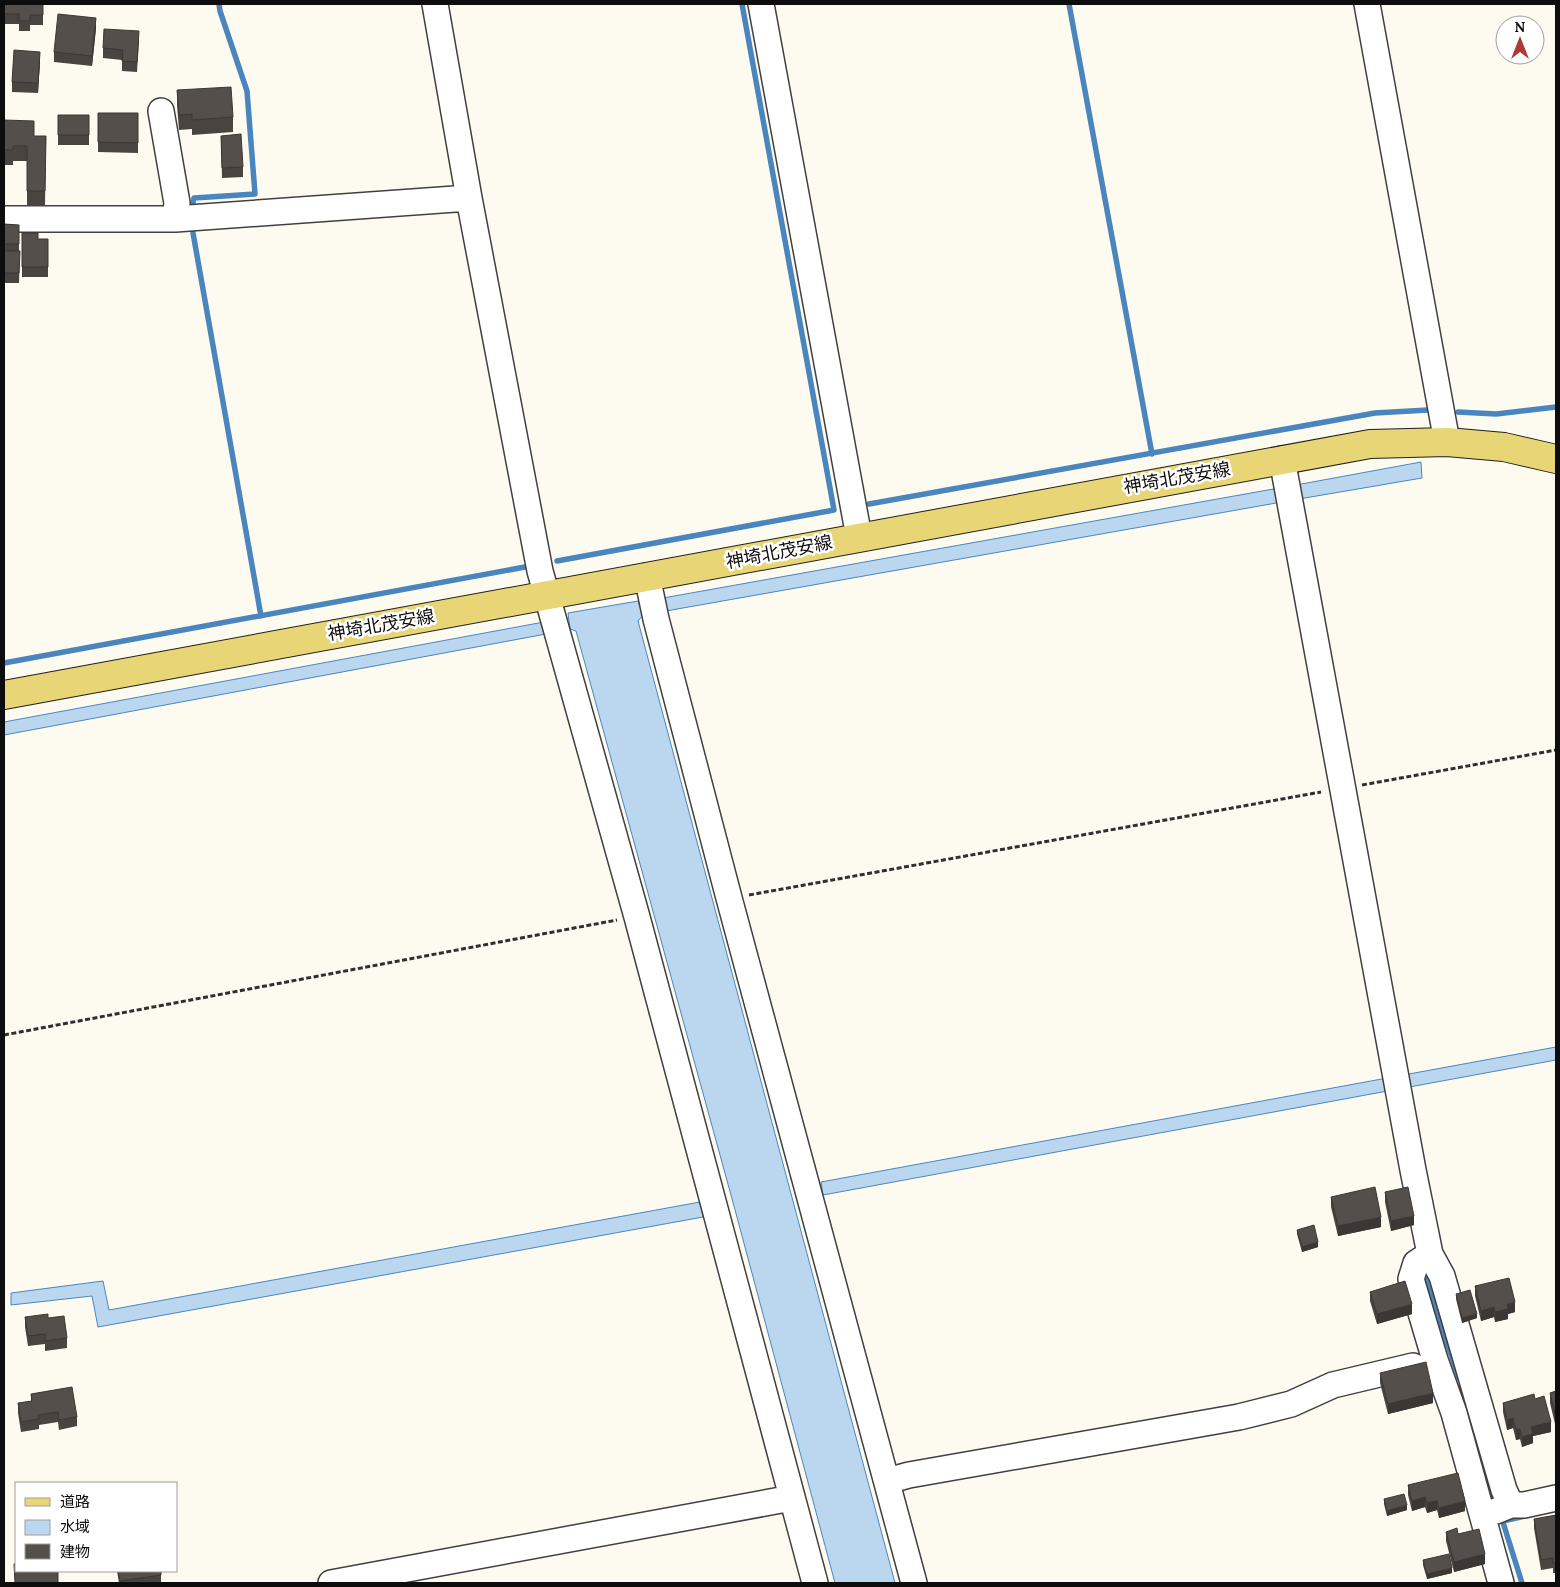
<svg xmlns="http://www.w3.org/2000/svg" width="1560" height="1587" viewBox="0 0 1560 1587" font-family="Lora,'Noto Sans JP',serif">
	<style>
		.water { fill: #bad7ef; stroke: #4a86bd }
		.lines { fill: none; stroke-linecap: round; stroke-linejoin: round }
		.stream { stroke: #4a86bd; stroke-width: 5.5 }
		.minor-casing { stroke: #404040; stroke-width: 28 }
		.major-casing { stroke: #1e1e1e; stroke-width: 30 }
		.path { stroke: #2f2f2f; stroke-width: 3; stroke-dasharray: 5 2.5; stroke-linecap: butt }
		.minor { stroke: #fff; stroke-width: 25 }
		.major { stroke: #e8d575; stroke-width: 28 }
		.wall { fill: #494440 }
		.shaded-wall { fill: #3c3734 }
		.building { fill: #554f4b; stroke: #3c3734 }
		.labels { text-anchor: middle; stroke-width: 5; stroke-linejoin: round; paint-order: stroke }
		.street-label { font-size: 18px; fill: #0d0d0d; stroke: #fff }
	</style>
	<rect width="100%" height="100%" fill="#fdfbf0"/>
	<path class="water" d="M 1421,462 L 1422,478 L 1299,499 L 1296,485 Z
		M 1279,488 L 1282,502 L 666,611 L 663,598 Z
		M 638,601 L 643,615 L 638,621 L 895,1583 L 835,1583 L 734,1206 L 576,631 L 570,629 L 568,613 Z
		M 544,622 L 546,634 L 4,735 L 4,722 Z
		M 1556,1047 L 1556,1060 L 823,1195 L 821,1182 Z
		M 700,1202 L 703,1217 L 98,1327 L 92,1296 L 11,1305 L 11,1293 L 103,1281 L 109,1310 Z"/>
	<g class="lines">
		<path class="stream" d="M 1069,4 L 1152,454
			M 192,207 L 194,198 L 255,194 L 247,91 L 220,11 L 219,4
			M 193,233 L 261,616
			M 1458,412 L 1496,414 L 1556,407
			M 869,504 L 1375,413 L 1428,410
			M 557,561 L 834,510 L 742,4
			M 4,663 L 525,567
			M 1425,1278 L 1459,1378
			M 1501,1516 L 1522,1583
			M 1503,1521 L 1525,1516"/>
		<defs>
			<path id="minor" d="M 435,4 L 469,198 L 540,571 L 637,917 L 815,1583
				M 761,4 L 859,537
				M 1367,4 L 1447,442
				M 161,111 L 177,203 L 175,219
				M 4,219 L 175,219 L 469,198
				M 1282,459 L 1413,1170 L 1430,1254 L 1416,1263 L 1411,1279 L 1435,1360 L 1454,1413 L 1501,1583
				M 647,576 L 656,619 L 729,898 L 914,1583
				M 1430,1254 L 1442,1276 L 1504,1490 L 1511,1505
				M 887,1481 L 909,1475 L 1239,1417 L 1291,1404 L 1333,1385 L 1413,1366
				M 1496,1511 L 1511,1505 L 1524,1505 L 1556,1498
				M 331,1583 L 792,1498"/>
			<path id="major" d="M 4,695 L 1370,444 L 1447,442 L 1504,447 L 1556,459"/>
		</defs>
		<use href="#minor" class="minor-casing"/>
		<use href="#major" class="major-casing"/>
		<path class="path" d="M 1362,785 L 1556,750
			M 749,895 L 1321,792
			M 4,1035 L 617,920"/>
		<use href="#minor" class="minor"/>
		<use href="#major" class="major"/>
	</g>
	<path class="wall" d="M 4,4 L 43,4 L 43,25 L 30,25 L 30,31 L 19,31 L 19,24 L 4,24 Z
		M 96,28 L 92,66 L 54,62 L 54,52 Z
		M 139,41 L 137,72 L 122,71 L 122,60 L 103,58 L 103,48 Z
		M 40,61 L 38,93 L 12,92 L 12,82 Z
		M 177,90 L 233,117 L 233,132 L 192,135 L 192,129 L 179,130 L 177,105 Z
		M 98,113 L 138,113 L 138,153 L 98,152 Z
		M 58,115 L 89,115 L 89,145 L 58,145 Z
		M 4,120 L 34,136 L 46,136 L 45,206 L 27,206 L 27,161 L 13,161 L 13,165 L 4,165 Z
		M 221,136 L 243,167 L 243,177 L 222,178 Z
		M 4,224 L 19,225 L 19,251 L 20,251 L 19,283 L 4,283 Z
		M 22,233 L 38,239 L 48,239 L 48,277 L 22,277 Z
		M 1385,1192 L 1414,1225 L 1391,1231 L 1385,1202 Z
		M 1331,1197 L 1381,1227 L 1338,1236 L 1331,1207 Z
		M 1297,1230 L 1318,1247 L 1302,1252 L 1297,1234 Z
		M 1475,1286 L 1515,1312 L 1508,1314 L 1508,1319 L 1495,1322 L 1494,1317 L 1481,1321 L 1475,1296 Z
		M 1370,1292 L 1412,1314 L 1377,1324 L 1370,1301 Z
		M 1456,1294 L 1477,1318 L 1462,1323 L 1456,1299 Z
		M 25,1317 L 48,1318 L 67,1338 L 67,1348 L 45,1351 L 45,1344 L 28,1346 L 25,1327 Z
		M 1380,1373 L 1433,1403 L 1388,1414 L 1380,1383 Z
		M 1556,1391 L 1556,1428 L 1550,1403 L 1550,1393 Z
		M 31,1394 L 77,1417 L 77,1426 L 59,1430 L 58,1422 L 39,1425 L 39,1429 L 21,1432 L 18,1413 L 18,1403 L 31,1401 Z
		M 1535,1399 L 1551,1432 L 1533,1436 L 1533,1443 L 1522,1447 L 1520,1439 L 1516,1440 L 1513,1428 L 1507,1430 L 1503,1412 L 1503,1403 Z
		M 1408,1485 L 1465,1511 L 1439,1518 L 1437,1510 L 1427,1513 L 1425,1507 L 1412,1511 L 1408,1495 Z
		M 1384,1499 L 1407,1510 L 1387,1516 L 1384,1504 Z
		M 1556,1515 L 1556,1573 L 1553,1573 L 1553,1568 L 1541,1570 L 1534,1528 L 1534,1519 Z
		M 1446,1532 L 1458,1534 L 1485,1564 L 1454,1572 L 1446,1541 Z
		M 1423,1560 L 1452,1573 L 1427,1579 L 1423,1565 Z
		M 117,1571 L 161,1571 L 161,1583 L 119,1583 Z"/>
	<path class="shaded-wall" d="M 96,18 L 96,28 L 92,66 L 92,56 Z
		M 40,52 L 40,61 L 38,93 L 38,83 Z
		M 1414,1216 L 1414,1225 L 1391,1231 L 1391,1221 Z
		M 1381,1217 L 1381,1227 L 1338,1236 L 1338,1226 Z
		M 1318,1242 L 1318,1247 L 1302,1252 L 1302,1247 Z
		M 1515,1302 L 1515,1312 L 1508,1314 L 1508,1319 L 1495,1322 L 1495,1312 L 1507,1304 Z
		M 1412,1304 L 1412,1314 L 1377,1324 L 1377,1314 Z
		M 1494,1307 L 1494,1317 L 1481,1321 L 1481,1311 Z
		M 1477,1314 L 1477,1318 L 1462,1323 L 1462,1318 Z
		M 1433,1393 L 1433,1403 L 1388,1414 L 1388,1404 Z
		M 1513,1418 L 1513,1428 L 1507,1430 L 1507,1420 Z
		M 1551,1422 L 1551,1432 L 1533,1436 L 1533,1443 L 1522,1447 L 1522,1437 L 1531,1427 Z
		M 1520,1429 L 1520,1439 L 1516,1440 L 1516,1430 Z
		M 1425,1497 L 1425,1507 L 1412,1511 L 1412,1501 Z
		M 1437,1501 L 1437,1510 L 1427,1513 L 1427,1503 Z
		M 1465,1501 L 1465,1511 L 1439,1518 L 1439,1508 Z
		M 1407,1505 L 1407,1510 L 1387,1516 L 1387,1511 Z
		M 1485,1554 L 1485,1564 L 1454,1572 L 1454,1562 Z
		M 1452,1568 L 1452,1573 L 1427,1579 L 1427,1574 Z"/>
	<path class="building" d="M 4,4 L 43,4 L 43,15 L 30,15 L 30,21 L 19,21 L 19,14 L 4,14 Z
		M 58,14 L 96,18 L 92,56 L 54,52 Z
		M 104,29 L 139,31 L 137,62 L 122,61 L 123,50 L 103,48 Z
		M 14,50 L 40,52 L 38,83 L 12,82 Z
		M 231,87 L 233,117 L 192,120 L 192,114 L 179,115 L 177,90 Z
		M 98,113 L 138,113 L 138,143 L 98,142 Z
		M 58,115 L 89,115 L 89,135 L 58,135 Z
		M 4,120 L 34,121 L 34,136 L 46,136 L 45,191 L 27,191 L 27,146 L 13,146 L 13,150 L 4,150 Z
		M 241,134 L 243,167 L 222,168 L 221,136 Z
		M 4,224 L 19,225 L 19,244 L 4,244 Z
		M 22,233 L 38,233 L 38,239 L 48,239 L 48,267 L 22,267 Z
		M 4,251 L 20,251 L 19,273 L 4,273 Z
		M 1375,1187 L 1381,1217 L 1338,1226 L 1331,1197 Z
		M 1408,1187 L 1414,1216 L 1391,1221 L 1385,1192 Z
		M 1314,1225 L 1318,1242 L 1302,1247 L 1297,1230 Z
		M 1509,1278 L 1515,1302 L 1507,1304 L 1508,1309 L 1495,1312 L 1494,1307 L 1481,1311 L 1475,1286 Z
		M 1405,1281 L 1412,1304 L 1377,1314 L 1370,1292 Z
		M 1470,1290 L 1477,1314 L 1462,1318 L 1456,1294 Z
		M 48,1314 L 48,1318 L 64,1316 L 67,1338 L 45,1341 L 45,1334 L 28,1336 L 25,1317 Z
		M 1426,1362 L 1433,1393 L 1388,1404 L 1380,1373 Z
		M 72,1387 L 77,1417 L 59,1420 L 58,1412 L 38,1415 L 39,1419 L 21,1422 L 18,1403 L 32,1401 L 31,1394 Z
		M 1556,1391 L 1556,1418 L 1550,1393 Z
		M 1534,1394 L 1535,1399 L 1544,1396 L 1551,1422 L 1531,1427 L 1533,1434 L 1522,1437 L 1520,1429 L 1516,1430 L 1513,1418 L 1507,1420 L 1503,1403 Z
		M 1458,1473 L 1465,1501 L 1439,1508 L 1437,1501 L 1427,1503 L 1425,1497 L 1412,1501 L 1408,1485 Z
		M 1404,1494 L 1407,1505 L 1387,1511 L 1384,1499 Z
		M 1556,1515 L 1556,1563 L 1553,1563 L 1553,1558 L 1541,1560 L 1534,1519 Z
		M 1457,1528 L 1458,1534 L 1479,1529 L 1485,1554 L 1454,1562 L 1446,1532 Z
		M 1449,1554 L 1452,1568 L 1427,1574 L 1423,1560 Z
		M 16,1563 L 16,1571 L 58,1571 L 58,1583 L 15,1583 L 14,1564 Z
		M 118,1571 L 161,1571 L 161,1575 L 120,1581 Z"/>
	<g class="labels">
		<g class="street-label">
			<text transform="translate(1177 478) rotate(-10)" y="6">神埼北茂安線</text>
			<text transform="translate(779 552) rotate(-11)" y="6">神埼北茂安線</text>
			<text transform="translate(381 625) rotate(-10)" y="6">神埼北茂安線</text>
		</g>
	</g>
	<rect width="1560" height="1587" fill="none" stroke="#0d0d0d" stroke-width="10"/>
	<rect x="15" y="1482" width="162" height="90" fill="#ffffff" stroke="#9e9e9e"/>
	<rect x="25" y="1498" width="25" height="8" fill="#e8d575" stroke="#9e9e9e"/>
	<text x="60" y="1507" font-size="15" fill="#0d0d0d">道路</text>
	<rect x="25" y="1520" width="25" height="15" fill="#bad7ef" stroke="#9e9e9e"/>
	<text x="60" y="1532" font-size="15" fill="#0d0d0d">水域</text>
	<rect x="25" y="1544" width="25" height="15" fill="#554f4b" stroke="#9e9e9e"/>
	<text x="60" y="1557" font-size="15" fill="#0d0d0d">建物</text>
	<g transform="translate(1520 40)"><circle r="24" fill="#ffffff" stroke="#9e9e9e"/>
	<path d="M0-4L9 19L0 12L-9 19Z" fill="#ac3a36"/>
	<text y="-8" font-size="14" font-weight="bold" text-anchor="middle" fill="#0d0d0d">N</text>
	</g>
</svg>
